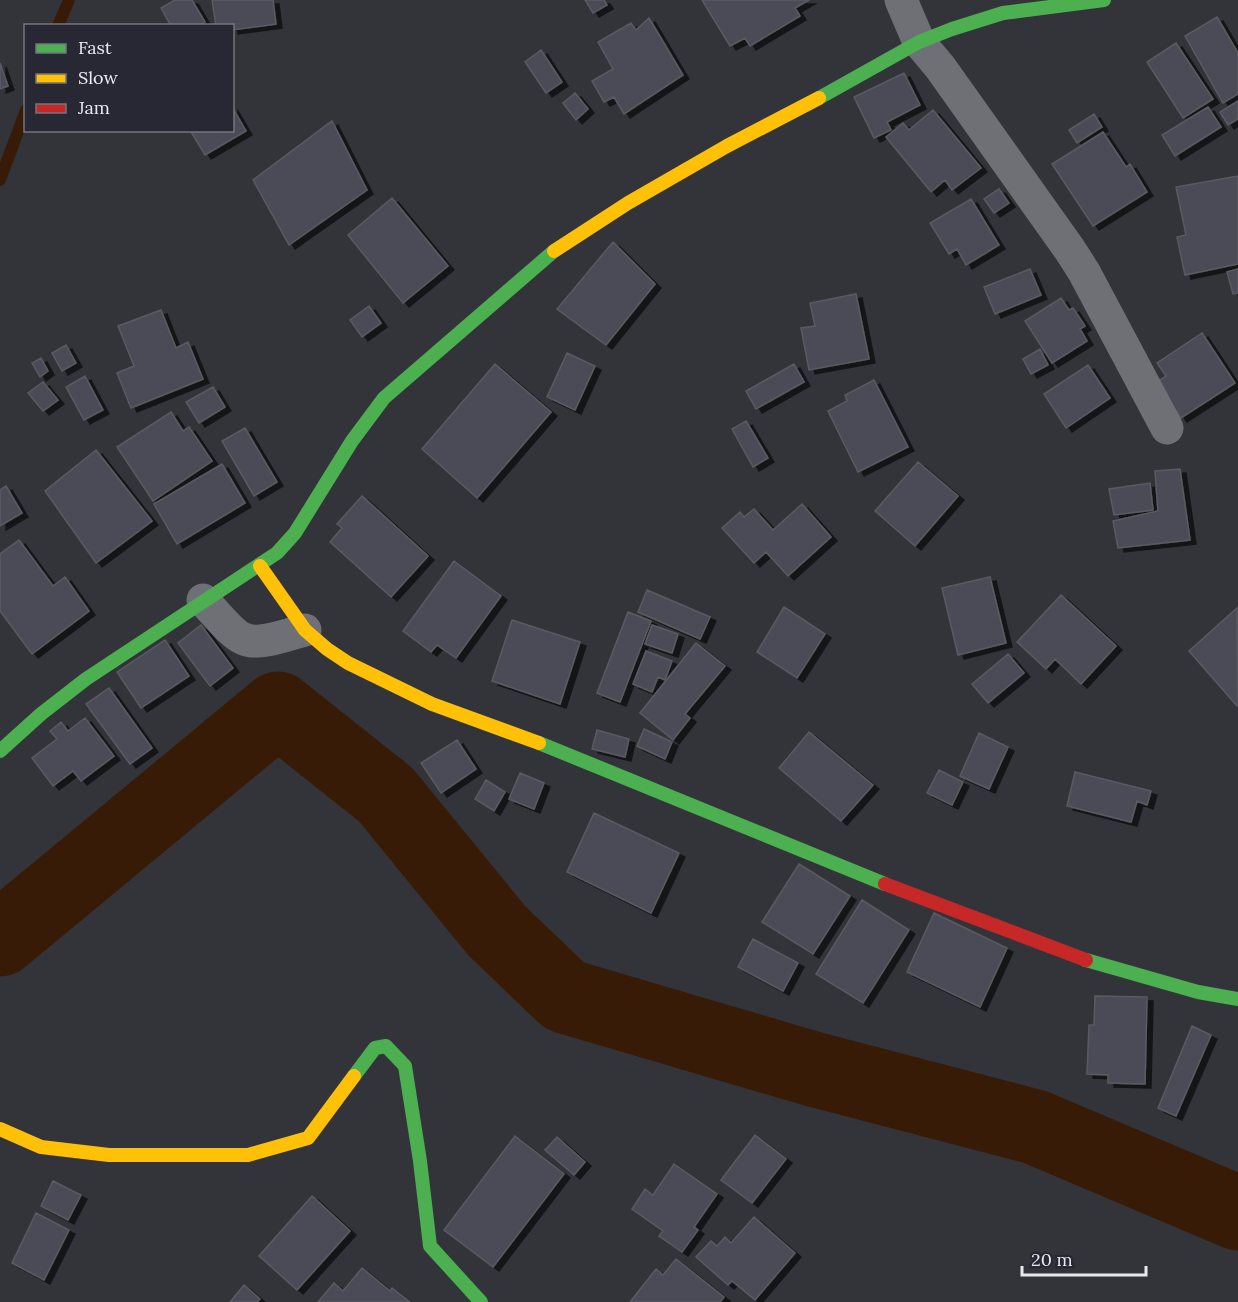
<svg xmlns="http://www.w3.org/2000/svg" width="1238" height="1302" viewBox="0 0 1238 1302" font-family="Lora,serif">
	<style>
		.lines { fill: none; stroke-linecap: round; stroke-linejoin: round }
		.stream { stroke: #381b06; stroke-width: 12 }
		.river { stroke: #381b06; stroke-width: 75 }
		.building { fill: #4b4c58; stroke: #5a5a60; stroke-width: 1.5; filter: url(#shadow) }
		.street { stroke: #6f7075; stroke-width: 33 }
		.fast { stroke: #4caf50; stroke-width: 14 }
		.slow { stroke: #ffc107; stroke-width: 14 }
		.jam { stroke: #c62828; stroke-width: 14 }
	</style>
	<defs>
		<filter id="shadow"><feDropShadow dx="6" dy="4" stdDeviation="0" flood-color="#0009"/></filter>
	</defs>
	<rect width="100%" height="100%" fill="#33343a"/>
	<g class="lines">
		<path class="stream" d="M 58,26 L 69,0
			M 0,180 L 26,110"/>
		<path class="river" d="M 0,939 L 278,709 L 386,795 L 497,931 L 565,996 L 813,1069 L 1035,1127 L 1238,1213"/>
	</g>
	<path class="building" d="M 175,0 L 192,0 L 205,22 L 199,26 L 171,26 L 161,8 Z
		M 212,0 L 273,0 L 276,24 L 232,30 L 232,26 L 216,26 Z
		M 585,0 L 604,0 L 607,5 L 593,13 Z
		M 702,0 L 809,0 L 795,8 L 800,16 L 750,46 L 745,38 L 730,46 Z
		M 1217,17 L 1238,53 L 1238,94 L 1223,103 L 1185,36 Z
		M 649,18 L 683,75 L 624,114 L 614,97 L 604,102 L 592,81 L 613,69 L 598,42 L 631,23 L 636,30 Z
		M 1176,43 L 1213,99 L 1183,118 L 1147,62 Z
		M 541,50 L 562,82 L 546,93 L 525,62 Z
		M 0,63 L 8,86 L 0,89 Z
		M 904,73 L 920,105 L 887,122 L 891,130 L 874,138 L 854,97 Z
		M 575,93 L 588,109 L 576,120 L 563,103 Z
		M 1238,101 L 1238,119 L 1228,125 L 1220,112 Z
		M 232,107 L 246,131 L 205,155 L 190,130 L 232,130 Z
		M 1208,107 L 1221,127 L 1175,156 L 1162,135 Z
		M 933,110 L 981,168 L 952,190 L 945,180 L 931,192 L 886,137 L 903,123 L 909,130 Z
		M 1094,114 L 1102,127 L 1077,143 L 1069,130 Z
		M 332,121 L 367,190 L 289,245 L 253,180 Z
		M 1103,132 L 1126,167 L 1130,164 L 1147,192 L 1093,226 L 1052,164 Z
		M 1238,176 L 1238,264 L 1185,275 L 1177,237 L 1186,235 L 1176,187 Z
		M 999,189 L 1009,203 L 994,213 L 984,199 Z
		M 392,198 L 448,266 L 403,303 L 348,235 Z
		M 971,199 L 999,245 L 966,265 L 957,249 L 949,254 L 930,223 Z
		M 613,242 L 655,284 L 606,345 L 557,309 Z
		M 1030,269 L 1041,295 L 995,314 L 984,287 Z
		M 1238,269 L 1238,293 L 1233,294 L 1227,272 Z
		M 856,294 L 869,359 L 809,370 L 801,328 L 815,326 L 810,303 Z
		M 1061,298 L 1069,310 L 1073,308 L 1085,326 L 1080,329 L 1087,341 L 1052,363 L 1025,321 Z
		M 369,306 L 381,323 L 362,337 L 350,320 Z
		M 161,310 L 176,348 L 188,342 L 203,379 L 131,408 L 117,373 L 134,366 L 118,326 Z
		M 1202,333 L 1235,383 L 1181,418 L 1157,382 L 1166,376 L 1157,363 Z
		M 66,345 L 76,363 L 62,371 L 52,353 Z
		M 1040,349 L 1048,365 L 1031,374 L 1023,359 Z
		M 567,353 L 595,366 L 575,410 L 547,397 Z
		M 41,358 L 48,371 L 40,377 L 32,363 Z
		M 495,364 L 551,412 L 477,498 L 422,449 Z
		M 794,364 L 804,382 L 756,409 L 746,391 Z
		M 1088,365 L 1110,398 L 1066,428 L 1044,394 Z
		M 85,376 L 103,410 L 84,420 L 66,387 Z
		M 874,380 L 908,447 L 858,472 L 828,411 L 847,401 L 845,395 Z
		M 43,382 L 58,400 L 43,411 L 28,393 Z
		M 213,387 L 225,407 L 199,423 L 186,402 Z
		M 171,412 L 183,431 L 189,427 L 212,461 L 153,501 L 117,447 Z
		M 746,421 L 768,458 L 753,467 L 732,429 Z
		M 245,428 L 277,482 L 254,496 L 222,441 Z
		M 96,450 L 152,521 L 96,563 L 45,491 Z
		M 918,462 L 958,496 L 915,546 L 875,511 Z
		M 222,464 L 245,503 L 177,544 L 154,504 Z
		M 1180,469 L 1190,540 L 1118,548 L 1113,521 L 1158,511 L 1155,471 Z
		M 1150,483 L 1153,510 L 1114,515 L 1109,489 Z
		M 6,486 L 22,513 L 0,526 L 0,490 Z
		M 362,496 L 428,556 L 391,597 L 330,542 L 342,528 L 337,524 Z
		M 802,504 L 831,537 L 788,576 L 766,552 L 754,563 L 722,528 L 740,512 L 744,517 L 754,509 L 773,530 Z
		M 19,540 L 53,586 L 65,577 L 89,611 L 32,654 L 0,611 L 0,554 Z
		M 454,561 L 501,596 L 456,658 L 437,645 L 431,652 L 403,631 Z
		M 990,577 L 1006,643 L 958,655 L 942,588 Z
		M 647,590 L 710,617 L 700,639 L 638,612 Z
		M 1061,595 L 1116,646 L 1081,684 L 1055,659 L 1046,669 L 1017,642 Z
		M 784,607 L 825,634 L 797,678 L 757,652 Z
		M 1237,608 L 1238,705 L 1237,706 L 1189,651 Z
		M 628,612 L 651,621 L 620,702 L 597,693 Z
		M 512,620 L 580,642 L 560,704 L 492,681 Z
		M 201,625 L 233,668 L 210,686 L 178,643 Z
		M 652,625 L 678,634 L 672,653 L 645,644 Z
		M 165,640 L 189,676 L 141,708 L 117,672 Z
		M 696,643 L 725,666 L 685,714 L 690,718 L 673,740 L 640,713 Z
		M 646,651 L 672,661 L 665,680 L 658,677 L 652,692 L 633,684 Z
		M 1008,654 L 1024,673 L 988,703 L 972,684 Z
		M 109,688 L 152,748 L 130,764 L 86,704 Z
		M 85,718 L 114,756 L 81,781 L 73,771 L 53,786 L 32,758 L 57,739 L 50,731 L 61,722 L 68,731 Z
		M 644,729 L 672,742 L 665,759 L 637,746 Z
		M 597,730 L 629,739 L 625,757 L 592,749 Z
		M 809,732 L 873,785 L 841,821 L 779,768 Z
		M 979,733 L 1008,747 L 989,789 L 960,776 Z
		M 457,740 L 476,769 L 441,793 L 421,763 Z
		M 939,770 L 963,782 L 952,805 L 927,793 Z
		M 1075,772 L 1151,791 L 1147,805 L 1137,801 L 1131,822 L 1067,806 Z
		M 520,773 L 544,783 L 534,809 L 509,799 Z
		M 486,780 L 505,792 L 494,811 L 475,799 Z
		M 594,813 L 679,853 L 651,913 L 567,872 Z
		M 799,864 L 850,896 L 813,954 L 762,922 Z
		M 862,900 L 909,930 L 863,1003 L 816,974 Z
		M 934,913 L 1007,948 L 980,1007 L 907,972 Z
		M 753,939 L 798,963 L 783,991 L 738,967 Z
		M 1095,996 L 1147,997 L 1145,1084 L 1108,1083 L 1108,1075 L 1087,1074 L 1089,1025 L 1094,1025 Z
		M 1192,1026 L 1211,1035 L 1176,1116 L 1158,1108 Z
		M 755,1135 L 786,1159 L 752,1203 L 721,1180 Z
		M 515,1136 L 564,1174 L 493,1267 L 444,1230 Z
		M 557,1137 L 585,1162 L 574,1175 L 545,1150 Z
		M 674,1164 L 717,1194 L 694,1227 L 698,1230 L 682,1252 L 659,1236 L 663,1231 L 632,1209 L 645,1189 L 653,1195 Z
		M 53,1181 L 81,1195 L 68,1220 L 41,1206 Z
		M 312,1196 L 350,1231 L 297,1290 L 259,1256 Z
		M 36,1213 L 69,1230 L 44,1280 L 12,1263 Z
		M 754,1217 L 795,1253 L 755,1300 L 732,1281 L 728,1285 L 696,1257 L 711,1241 L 717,1246 L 725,1237 L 731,1243 Z
		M 676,1259 L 724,1297 L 720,1302 L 630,1302 L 656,1269 L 663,1275 Z
		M 362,1268 L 390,1291 L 392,1288 L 410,1302 L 318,1302 L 334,1283 L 343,1291 Z
		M 244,1285 L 260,1299 L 257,1302 L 230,1302 Z"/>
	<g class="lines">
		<path class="street" d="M 901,0 L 919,42 L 940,67 L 1070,250 L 1084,272 L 1167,428
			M 203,600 C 213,610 232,635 244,639 C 259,646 289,634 305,630"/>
		<path class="fast" d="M 819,98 L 919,42 L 952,29 L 1003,13 L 1104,0
			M 539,743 L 885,884
			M 0,751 L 41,714 L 86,679 L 277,553 L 295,533 L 352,441 L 384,398 L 554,251
			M 1086,960 L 1198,992 L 1238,999
			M 354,1076 L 375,1048 L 386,1046 L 405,1066 L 420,1161 L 430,1246 L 481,1302"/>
		<path class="slow" d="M 554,251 L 628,203 L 727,146 L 819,98
			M 260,566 L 305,630 L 327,649 L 348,663 L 432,704 L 539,743
			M 0,1129 L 41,1147 L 109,1155 L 248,1155 L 308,1138 L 354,1076"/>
		<path class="jam" d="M 885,884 L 1086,960"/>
	</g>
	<rect x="24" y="24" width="210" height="108" fill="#272833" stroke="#74757f" stroke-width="1.5"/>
	<rect x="36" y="44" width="30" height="9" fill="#4caf50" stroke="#74757f" stroke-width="1.5"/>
	<text x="78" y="54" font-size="18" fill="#e7e9f0">Fast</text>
	<rect x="36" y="74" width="30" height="9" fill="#ffc107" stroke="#74757f" stroke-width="1.5"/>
	<text x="78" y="84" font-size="18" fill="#e7e9f0">Slow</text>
	<rect x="36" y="104" width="30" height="9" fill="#c62828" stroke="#74757f" stroke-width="1.5"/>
	<text x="78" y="114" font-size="18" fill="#e7e9f0">Jam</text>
	<path d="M1022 1266v9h124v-9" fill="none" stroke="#e7e9f0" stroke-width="3"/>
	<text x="1031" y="1266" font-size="18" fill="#e7e9f0" stroke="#272833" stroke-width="4.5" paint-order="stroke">20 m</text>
</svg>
